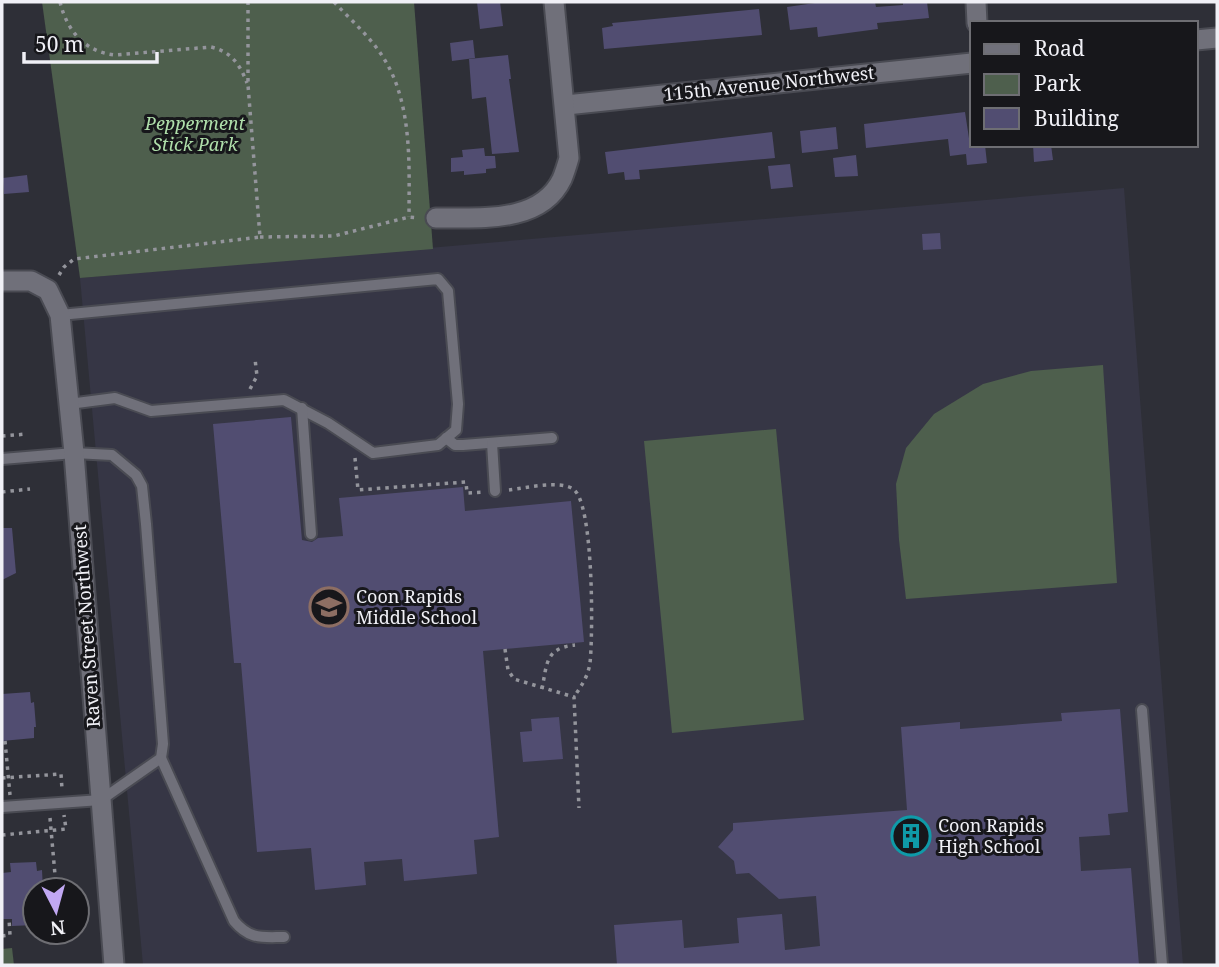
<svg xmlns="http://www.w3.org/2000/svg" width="1219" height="967" font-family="'Noto Serif',serif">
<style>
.built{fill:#363645}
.green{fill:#4e5f4d}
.building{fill:#514d71}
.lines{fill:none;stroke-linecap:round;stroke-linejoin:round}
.service-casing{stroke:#4a4b53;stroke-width:14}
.minor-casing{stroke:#4a4b53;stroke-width:23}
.path{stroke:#94959c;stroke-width:3.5;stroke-dasharray:3.5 5;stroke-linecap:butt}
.service{stroke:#70707a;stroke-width:10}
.minor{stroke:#70707a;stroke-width:19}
.labels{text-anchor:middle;stroke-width:6;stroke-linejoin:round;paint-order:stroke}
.street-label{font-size:18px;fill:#f0f0f6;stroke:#17171b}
.park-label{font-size:18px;font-style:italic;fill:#afdfaa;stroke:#17171b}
.poi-label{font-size:18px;fill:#f0f0f6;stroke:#17171b;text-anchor:start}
</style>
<rect width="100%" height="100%" fill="#2e2f37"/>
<path class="built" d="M1124,188l59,777h-1040l-63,-687z"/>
<g class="green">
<path d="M42,2h372l19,247 -353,29z"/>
<path d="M1103,365l14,218 -211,16 -7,-59 -3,-56 10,-36 28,-34 49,-30 48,-13z"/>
<path d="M776,429l28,291 -132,13 -28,-292z"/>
<path d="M12,948l2,17h-12v-16z"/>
</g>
<g class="building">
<path d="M477,2h23l3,24 -23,3z"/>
<path d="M822,2h53l1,5 27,-2v-3h24l2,16 -52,5 1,6 -60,8 -1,-10 -27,3 -3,-23z"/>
<path d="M759,9l3,26 -158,14 -2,-21 11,-2 -1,-3z"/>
<path d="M473,40l2,18 -23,3 -2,-18z"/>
<path d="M508,55l3,24h-2l10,73 -27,2 -6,-57 -14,2 -3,-40z"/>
<path d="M965,112l5,33h15l2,18 -20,2 -1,-11 -16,2 -2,-17 -82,9 -2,-24z"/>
<path d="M836,127l2,22 -36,4 -2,-22z"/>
<path d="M772,132l3,26 -136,12 1,9 -15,1 -1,-8 -16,2 -3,-22z"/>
<path d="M1033,145h18l2,15 -19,2z"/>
<path d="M484,148l1,8h10l1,12 -10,1v4l-22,2v-4l-13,1v-14l12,-1 -1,-7z"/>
<path d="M856,155l2,21 -23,1 -2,-19z"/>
<path d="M790,164l3,23 -22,2 -3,-23z"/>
<path d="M27,175l2,17 -25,2 -1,-16z"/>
<path d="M940,233l1,16 -18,1 -1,-16z"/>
<path d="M291,417l11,123 10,2 6,-4 25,-2 -4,-38 124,-11 2,24 106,-10 13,141 -101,9 16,186 -25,3 3,34 -73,7 -2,-22 -38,3 2,23 -51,5 -4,-42 -54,4 -16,-189h-7l-21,-239z"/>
<path d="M2,528h10l4,45 -14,7z"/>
<path d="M30,692l1,11 3,-1 2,25h-2v11l-32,3v-47z"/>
<path d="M1120,709l8,103 -20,2 2,21 -31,2 2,34 50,-3 8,97h-522l-3,-40 68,-5 2,28 55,-5 -2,-25 45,-4 3,36 35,-4 -4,-50 -37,3 -30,-26 -13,1 -2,-13 -16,-14 15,-17v-7l174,-13 -6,-83 59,-5v7l102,-8 -1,-8z"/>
<path d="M559,717l4,42 -40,3 -3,-30 12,-1 -1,-12z"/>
<path d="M36,862l1,9 5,-1 1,20h-8v35l-23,1v-7h-10v-46l9,-1 -1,-9z"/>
</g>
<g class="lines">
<g class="service-casing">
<g id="service">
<path d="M60,315l378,-36 10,12 10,113 -2,26 -18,15 -65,8 -45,-30 -44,-23 -133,11 -36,-13 -46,6"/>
<path d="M302,408l9,126"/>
<path d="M446,438l9,7h8l89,-7"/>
<path d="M492,443l3,48"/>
<path d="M2,459l72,-6 38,2 24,20 6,11 4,38 17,220 -2,14 -60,42 -99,7"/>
<path d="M1142,710l20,255"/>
<path d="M161,758l73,163c16,19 28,16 50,16"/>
</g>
</g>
<g class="minor-casing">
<g id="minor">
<path d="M976,2l1,21"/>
<path d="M1196,40l21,-2"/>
<path d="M566,105l406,-42"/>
<path d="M436,218c41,-1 104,7 126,-39 3,-7 5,-14 7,-21l-15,-156"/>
<path d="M2,281h29l17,9 12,25 14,138 40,512"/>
</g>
</g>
<g class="path">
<path d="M60,2c7,29 25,50 55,53l96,-8c21,5 29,18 36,36"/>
<path d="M334,2c16,17 34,33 47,52 32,47 28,109 28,163"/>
<path d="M260,237l74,-1 75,-19 10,1"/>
<path d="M59,275l5,-8 10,-8 186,-22 -12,-152v-83"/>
<path d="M250,389l7,-13 -2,-17"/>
<path d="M2,436l25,-2"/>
<path d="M355,458l3,32 108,-8 1,11 17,-1"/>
<path d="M509,490c15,-2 51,-10 64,-1 21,13 20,147 17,174 -2,14 -9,23 -16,34"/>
<path d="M2,492l28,-3"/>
<path d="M505,649l3,21 6,9 60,18 5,111"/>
<path d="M542,689c5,-25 3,-41 33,-44"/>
<path d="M5,741l5,54"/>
<path d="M2,778l59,-4 1,15"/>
<path d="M50,818l6,68 -5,4"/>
<path d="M2,835l64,-6 -2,-14"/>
<path d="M2,936l8,-1 -1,-16"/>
</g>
<use href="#service" class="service"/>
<use href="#minor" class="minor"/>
</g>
<defs>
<g id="school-ring" transform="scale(2.0125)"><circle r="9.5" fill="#17171b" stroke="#8d6e63" stroke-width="1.5"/><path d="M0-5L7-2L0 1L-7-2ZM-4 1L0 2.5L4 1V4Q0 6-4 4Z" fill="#8d6e63"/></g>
<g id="building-ring" transform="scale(2.0125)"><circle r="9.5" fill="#17171b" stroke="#0f9aa8" stroke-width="1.5"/><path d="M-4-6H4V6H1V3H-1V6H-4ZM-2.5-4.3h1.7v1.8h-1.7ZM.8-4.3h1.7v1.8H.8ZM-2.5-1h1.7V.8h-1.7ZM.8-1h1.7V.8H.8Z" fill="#0f9aa8"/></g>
</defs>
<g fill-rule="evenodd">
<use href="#school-ring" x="329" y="607"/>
<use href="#building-ring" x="911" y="836"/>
</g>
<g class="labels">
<g class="street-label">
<text transform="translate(769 84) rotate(-6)" y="6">115th Avenue Northwest</text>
<text transform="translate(87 626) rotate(-94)" y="6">Raven Street Northwest</text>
</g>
<g class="park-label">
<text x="195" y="130">Pepperment<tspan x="195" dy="21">Stick Park</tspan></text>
</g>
<g class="poi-label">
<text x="356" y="603">Coon Rapids<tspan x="356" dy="21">Middle School</tspan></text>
<text x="938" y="832">Coon Rapids<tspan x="938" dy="21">High School</tspan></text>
</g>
</g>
<rect width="1219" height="967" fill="none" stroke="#f0f0f6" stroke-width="7"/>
<rect x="970" y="21" width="228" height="126" fill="#17171b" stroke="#6e6e73" stroke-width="2"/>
<rect x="984" y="44" width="35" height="10" fill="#70707a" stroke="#6e6e73" stroke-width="2"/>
<text x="1034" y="56" font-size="21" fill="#f0f0f6">Road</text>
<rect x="984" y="74" width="35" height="21" fill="#4e5f4d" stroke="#6e6e73" stroke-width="2"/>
<text x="1034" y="91" font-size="21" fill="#f0f0f6">Park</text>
<rect x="984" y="108" width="35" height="21" fill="#514d71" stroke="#6e6e73" stroke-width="2"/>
<text x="1034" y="126" font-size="21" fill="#f0f0f6">Building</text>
<g transform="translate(56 911) rotate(174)"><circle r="33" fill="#17171b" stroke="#6e6e73" stroke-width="2"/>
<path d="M0-5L12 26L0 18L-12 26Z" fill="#c1a8f3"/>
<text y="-10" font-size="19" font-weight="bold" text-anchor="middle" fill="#f0f0f6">N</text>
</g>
<path d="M24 52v10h133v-10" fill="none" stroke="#f0f0f6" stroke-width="3.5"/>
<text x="35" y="52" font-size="21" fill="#f0f0f6" stroke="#17171b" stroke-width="5" paint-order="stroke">50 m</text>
</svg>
